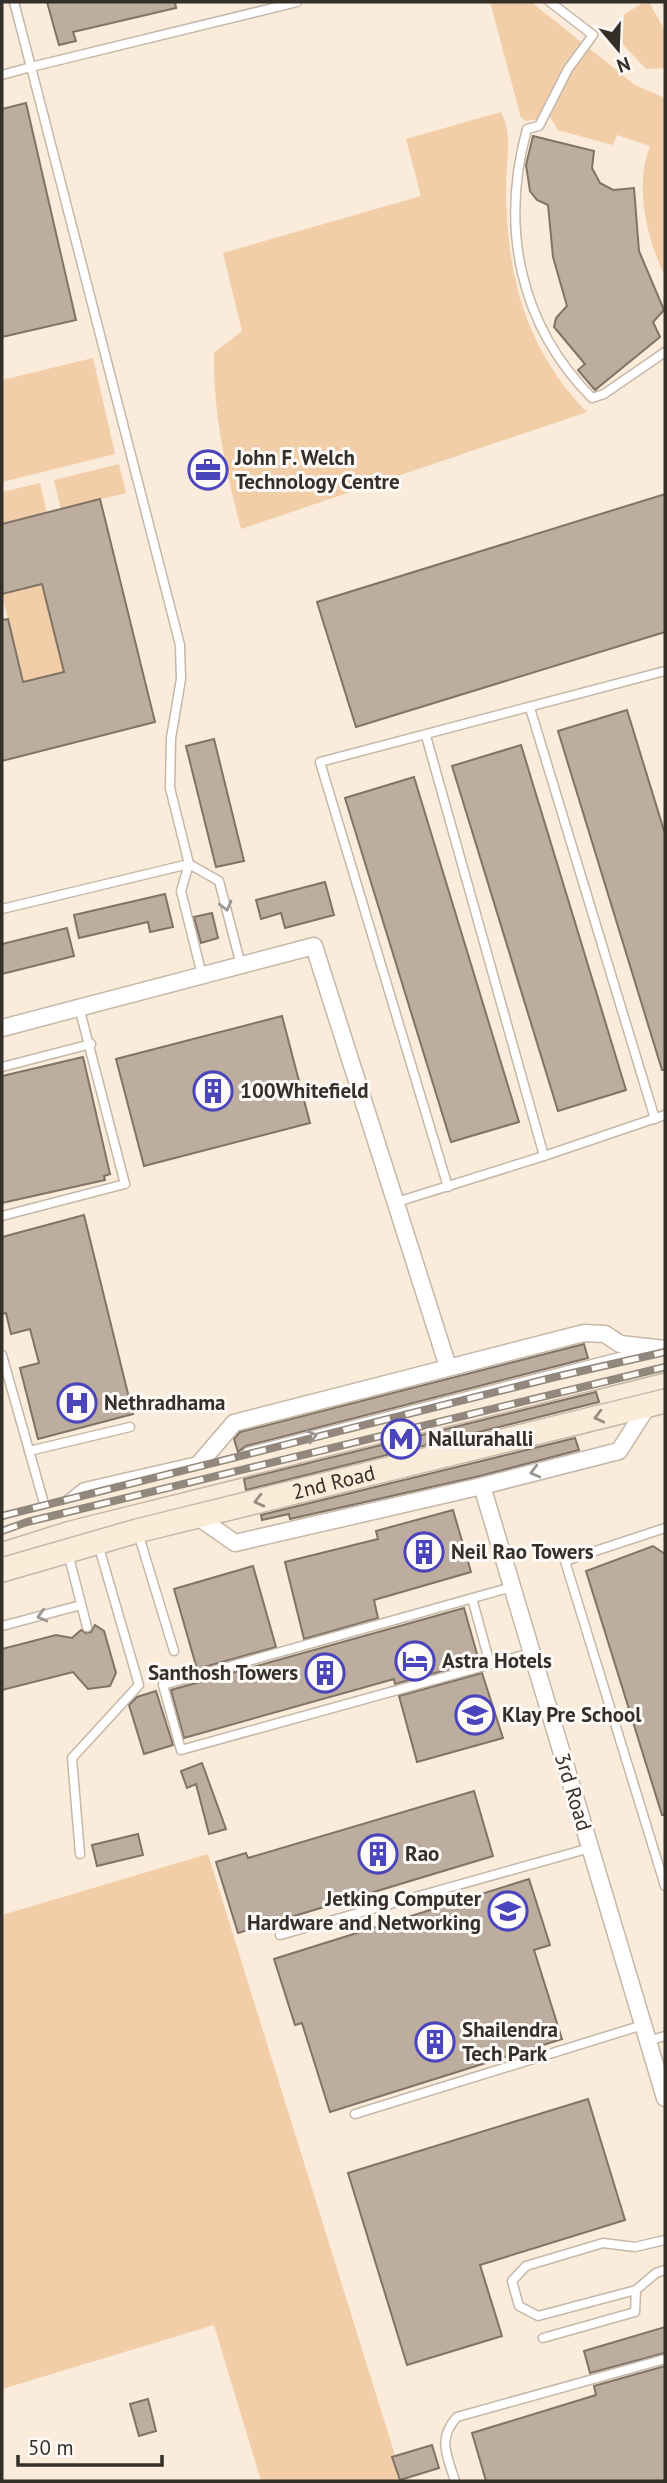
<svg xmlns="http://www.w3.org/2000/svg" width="667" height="2483" font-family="'PT Sans',sans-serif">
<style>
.green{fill:#f2cea8}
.building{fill:#bcad9e;stroke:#817365;stroke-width:2}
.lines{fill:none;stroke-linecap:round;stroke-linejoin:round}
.lane-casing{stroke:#c6b7a8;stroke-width:11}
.street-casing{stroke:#c6b7a8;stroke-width:19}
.secondary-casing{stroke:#c6b7a8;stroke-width:26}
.lane{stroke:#fff;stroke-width:8}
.street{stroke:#fff;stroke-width:16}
.secondary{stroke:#fbecda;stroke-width:23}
.rail-casing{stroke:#91877c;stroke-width:8}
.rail{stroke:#fdfaf7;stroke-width:5;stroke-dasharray:16;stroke-linecap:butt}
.oneway{stroke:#9a9794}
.oneway2{stroke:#988e82}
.labels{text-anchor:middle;stroke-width:6;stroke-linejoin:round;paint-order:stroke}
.poi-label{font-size:21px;font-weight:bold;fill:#352f29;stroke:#fdfaf7;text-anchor:start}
.street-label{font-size:21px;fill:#352f29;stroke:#fdfaf7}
</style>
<rect width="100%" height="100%" fill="#faebda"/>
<g class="green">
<path d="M490,2h41l104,83 30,13v179c-18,-39 -31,-89 -15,-131l-33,-11 -4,10 -55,-15 -8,-13 -24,4 -5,-3z"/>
<path d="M644,2h5l16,29v37l-19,1 -29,-31 3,-21z"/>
<path d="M501,112c12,23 5,49 5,74 0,87 19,163 81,226l-346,117c-15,-59 -28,-114 -27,-176l28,-22 -19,-78 198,-57 -15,-57z"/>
<path d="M93,358l22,96 -113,28v-102z"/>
<path d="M119,464l7,29 -65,16 -7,-29z"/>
<path d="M40,483l7,30 -45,11v-32z"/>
<path d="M42,584l22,88 -41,10 -21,-88z"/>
<path d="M208,1854l195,627h-142l-47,-156 -212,64v-474z"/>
</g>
<g class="building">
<path d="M47,2h128l1,6 -103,24 3,9 -17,4z"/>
<path d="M26,103l50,217 -74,17v-228z"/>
<path d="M533,136l61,15 -2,17 8,15 13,7 21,-2 5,63 25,59 -11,12 7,15 -65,53 -17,-20 7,-6 -31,-37 2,-9 11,-12 -14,-49 -5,-52 -11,-5 -7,-9 -4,-26z"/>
<path d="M665,494v138l-309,95 -39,-125z"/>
<path d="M100,499l55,223 -153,39v-141l6,-1 15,63 41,-10 -22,-88 -40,10v-70z"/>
<path d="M627,710l38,124v236h-3l-104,-339z"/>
<path d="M214,739l30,122 -28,6 -30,-121z"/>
<path d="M521,745l105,345 -68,21 -106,-345z"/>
<path d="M414,777l105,345 -68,20 -106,-344z"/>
<path d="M325,882l9,33 -49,13 -4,-15 -20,6 -5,-19z"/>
<path d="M165,894l8,33 -23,5 -2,-10 -69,16 -5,-23z"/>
<path d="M212,913l6,25 -17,5 -7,-26z"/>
<path d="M67,928l7,28 -72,18v-30z"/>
<path d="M282,1016l28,107 -166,43 -28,-107z"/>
<path d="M83,1057l27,117 -6,2 1,4 -103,23v-127z"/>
<path d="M84,1215l49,199 -95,25 -18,-71 19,-5 -9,-34 -19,5 -5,-21 -4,1v-77z"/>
<path d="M584,1344l4,14 -342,88 -8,6 -4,-13 6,-7z"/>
<path d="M596,1392l3,10 -353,88 -2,-11z"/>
<path d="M575,1438l4,12 -99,26 -190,43 -1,-5 -27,6 -1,-5z"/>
<path d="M453,1510l18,62 -97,28 4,18 -74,21 -19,-77 93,-23 -2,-8z"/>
<path d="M653,1546l12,8v261h-3l-76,-244z"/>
<path d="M253,1566l23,81 -79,22 -23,-80z"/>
<path d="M464,1608l15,53 -84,23 -1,-5 -210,59 -13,-48z"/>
<path d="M95,1625l9,6 12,42 -6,13 -22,3 -15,-17 -71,18v-41l54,-14 16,3 9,-8 5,3 5,-1z"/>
<path d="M482,1673l21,65 -86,24 -18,-66z"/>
<path d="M156,1691l17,54 -29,9 -15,-49 8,-8z"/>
<path d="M202,1763l24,66 -17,5 -13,-50 -9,4 -6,-17z"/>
<path d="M474,1791l19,65 -255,77 -22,-71 30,-9 2,5z"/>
<path d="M138,1834l5,21 -46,11 -5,-21z"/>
<path d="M529,1879l21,66 -16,5 28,89 -232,73 -28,-89 -7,2 -21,-66z"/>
<path d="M588,2099l37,121 -145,45 22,71 -95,29 -59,-192z"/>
<path d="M665,2327v26l-75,20 -6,-22z"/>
<path d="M665,2366v115h-179l-14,-48 124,-38 -2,-9z"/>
<path d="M148,2399l8,32 -17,5 -9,-32z"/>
<path d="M432,2445l7,23 -39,12 -8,-23z"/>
</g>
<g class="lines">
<g class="lane-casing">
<g id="lane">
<path d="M550,2l43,33 -25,34 -29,57 -12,3c-27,98 -8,195 65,269l12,-4 61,-42"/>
<path d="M2,75l29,-8 -17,-65"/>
<path d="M530,708l125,411"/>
<path d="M2,909l187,-45 30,17 22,84"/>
<path d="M202,975l-21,-84 8,-27 -19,-76 1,-50 10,-59 -1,-34 -149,-578 266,-65"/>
<path d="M2,1067l89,-23"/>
<path d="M544,1156l121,-41"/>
<path d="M448,1187l-128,-425 345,-91"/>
<path d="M397,1202l147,-46 -118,-420"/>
<path d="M2,1216l123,-32 -46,-177"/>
<path d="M2,1355l45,159"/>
<path d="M29,1451l101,-24"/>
<path d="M248,1452l395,-101"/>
<path d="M665,1528l-100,33 100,325"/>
<path d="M138,1533l36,118"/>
<path d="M68,1553l19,74"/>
<path d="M512,1587l-349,98 18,65 350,-97"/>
<path d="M472,1598l18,66"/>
<path d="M2,1626l79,-21"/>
<path d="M80,1854l-8,-96 67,-73 -41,-141"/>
<path d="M280,1935l310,-87"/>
<path d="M648,2041l17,-5"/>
<path d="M355,2114l288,-89"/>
<path d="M665,2240l-30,7 -32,-4 -77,23 -14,15 7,25 19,10 98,-26 20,-17 9,-3"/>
<path d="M543,2338l92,-26 1,-22"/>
<path d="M455,2481c-8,-26 -18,-42 2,-64l208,-58"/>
</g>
</g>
<g class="street-casing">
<g id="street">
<path d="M2,1028l312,-82 134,421"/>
<path d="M482,1486l183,612"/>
<path d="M66,1506l19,-15 113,-26 36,-42 350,-90 21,1 15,10 45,5"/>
<path d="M198,1517l37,26 247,-57 137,-35 30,-47"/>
</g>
</g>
<g class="secondary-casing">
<g id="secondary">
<path d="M2,1529l60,-19 603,-150"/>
<path id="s1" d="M2,1570l135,-39 528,-130"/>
</g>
</g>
<use href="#lane" class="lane"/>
<use href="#street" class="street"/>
<use href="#secondary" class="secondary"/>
<g class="rail-casing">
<g id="rail">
<path d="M2,1516l553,-139 110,-25"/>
<path d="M2,1531l25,-9 638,-155"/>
</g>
</g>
<use href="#rail" class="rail"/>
</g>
<defs><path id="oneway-chevron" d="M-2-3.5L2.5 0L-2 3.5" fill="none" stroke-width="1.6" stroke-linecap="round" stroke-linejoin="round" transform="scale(1.75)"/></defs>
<g class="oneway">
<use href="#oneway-chevron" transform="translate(226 906) rotate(75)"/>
<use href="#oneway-chevron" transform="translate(312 1436) rotate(-14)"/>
<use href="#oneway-chevron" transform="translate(535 1472) rotate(165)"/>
<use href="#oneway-chevron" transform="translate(42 1616) rotate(165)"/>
</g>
<g class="oneway2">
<use href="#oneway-chevron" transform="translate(599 1417) rotate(166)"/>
<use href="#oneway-chevron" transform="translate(259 1501) rotate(166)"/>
</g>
<defs>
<g id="office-ring" transform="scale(2.0125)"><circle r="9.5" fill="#fdfaf7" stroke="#4a45bc" stroke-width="1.5"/><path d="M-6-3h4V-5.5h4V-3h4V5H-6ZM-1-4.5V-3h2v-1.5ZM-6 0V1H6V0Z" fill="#4a45bc"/></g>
<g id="building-ring" transform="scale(2.0125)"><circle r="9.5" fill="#fdfaf7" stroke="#4a45bc" stroke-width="1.5"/><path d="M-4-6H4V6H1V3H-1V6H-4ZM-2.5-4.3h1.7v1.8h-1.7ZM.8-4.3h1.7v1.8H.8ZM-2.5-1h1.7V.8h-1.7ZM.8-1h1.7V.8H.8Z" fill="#4a45bc"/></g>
<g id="hospital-ring" transform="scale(2.0125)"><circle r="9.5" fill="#fdfaf7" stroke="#4a45bc" stroke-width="1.5"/><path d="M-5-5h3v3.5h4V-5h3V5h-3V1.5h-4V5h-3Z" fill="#4a45bc"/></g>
<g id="metro-ring" transform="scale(2.0125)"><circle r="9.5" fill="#fdfaf7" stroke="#4a45bc" stroke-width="1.5"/><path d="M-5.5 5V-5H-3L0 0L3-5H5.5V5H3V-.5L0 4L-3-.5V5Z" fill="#4a45bc"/></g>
<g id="hotel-ring" transform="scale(2.0125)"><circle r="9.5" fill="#fdfaf7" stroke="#4a45bc" stroke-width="1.5"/><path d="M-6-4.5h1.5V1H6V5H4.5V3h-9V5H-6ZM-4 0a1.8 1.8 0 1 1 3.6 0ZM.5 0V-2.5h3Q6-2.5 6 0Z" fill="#4a45bc"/></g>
<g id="school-ring" transform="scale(2.0125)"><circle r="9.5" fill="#fdfaf7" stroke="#4a45bc" stroke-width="1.5"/><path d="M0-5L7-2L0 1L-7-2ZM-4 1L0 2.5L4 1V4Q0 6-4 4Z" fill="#4a45bc"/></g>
</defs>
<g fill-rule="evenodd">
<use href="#office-ring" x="208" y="470"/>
<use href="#building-ring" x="213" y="1091"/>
<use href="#hospital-ring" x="77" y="1403"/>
<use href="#metro-ring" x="401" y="1439"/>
<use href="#building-ring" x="424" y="1552"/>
<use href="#hotel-ring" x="415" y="1661"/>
<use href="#building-ring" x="325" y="1673"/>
<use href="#school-ring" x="475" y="1715"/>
<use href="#building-ring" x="378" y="1854"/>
<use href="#school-ring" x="508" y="1911"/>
<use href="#building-ring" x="435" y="2042"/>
</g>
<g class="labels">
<g class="poi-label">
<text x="235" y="465">John F. Welch<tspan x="235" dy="24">Technology Centre</tspan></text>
<text x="240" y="1098">100Whitefield</text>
<text x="104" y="1410">Nethradhama</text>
<text x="428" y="1446">Nallurahalli</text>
<text x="451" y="1559">Neil Rao Towers</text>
<text x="442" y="1668">Astra Hotels</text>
<text x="298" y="1680" text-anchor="end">Santhosh Towers</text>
<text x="502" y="1722">Klay Pre School</text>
<text x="405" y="1861">Rao</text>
<text x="481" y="1906" text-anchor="end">Jetking Computer<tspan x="481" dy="24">Hardware and Networking</tspan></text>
<text x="462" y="2037">Shailendra<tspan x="462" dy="24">Tech Park</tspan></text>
</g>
<g class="street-label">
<text dy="7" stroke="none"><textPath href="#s1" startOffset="343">2nd Road</textPath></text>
<text transform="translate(573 1792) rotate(73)" y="7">3rd Road</text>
</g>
</g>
<rect width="667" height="2483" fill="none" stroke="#352f29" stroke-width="7"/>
<g transform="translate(618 49) rotate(161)" stroke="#fdfaf7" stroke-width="5" paint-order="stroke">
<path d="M0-5L12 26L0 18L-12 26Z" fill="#352f29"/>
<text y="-10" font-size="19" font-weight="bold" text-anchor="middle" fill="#352f29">N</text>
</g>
<path d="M18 2455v10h144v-10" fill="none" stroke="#352f29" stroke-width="3.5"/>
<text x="28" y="2455" font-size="21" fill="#352f29" stroke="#fdfaf7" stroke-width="5" paint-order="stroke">50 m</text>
</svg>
